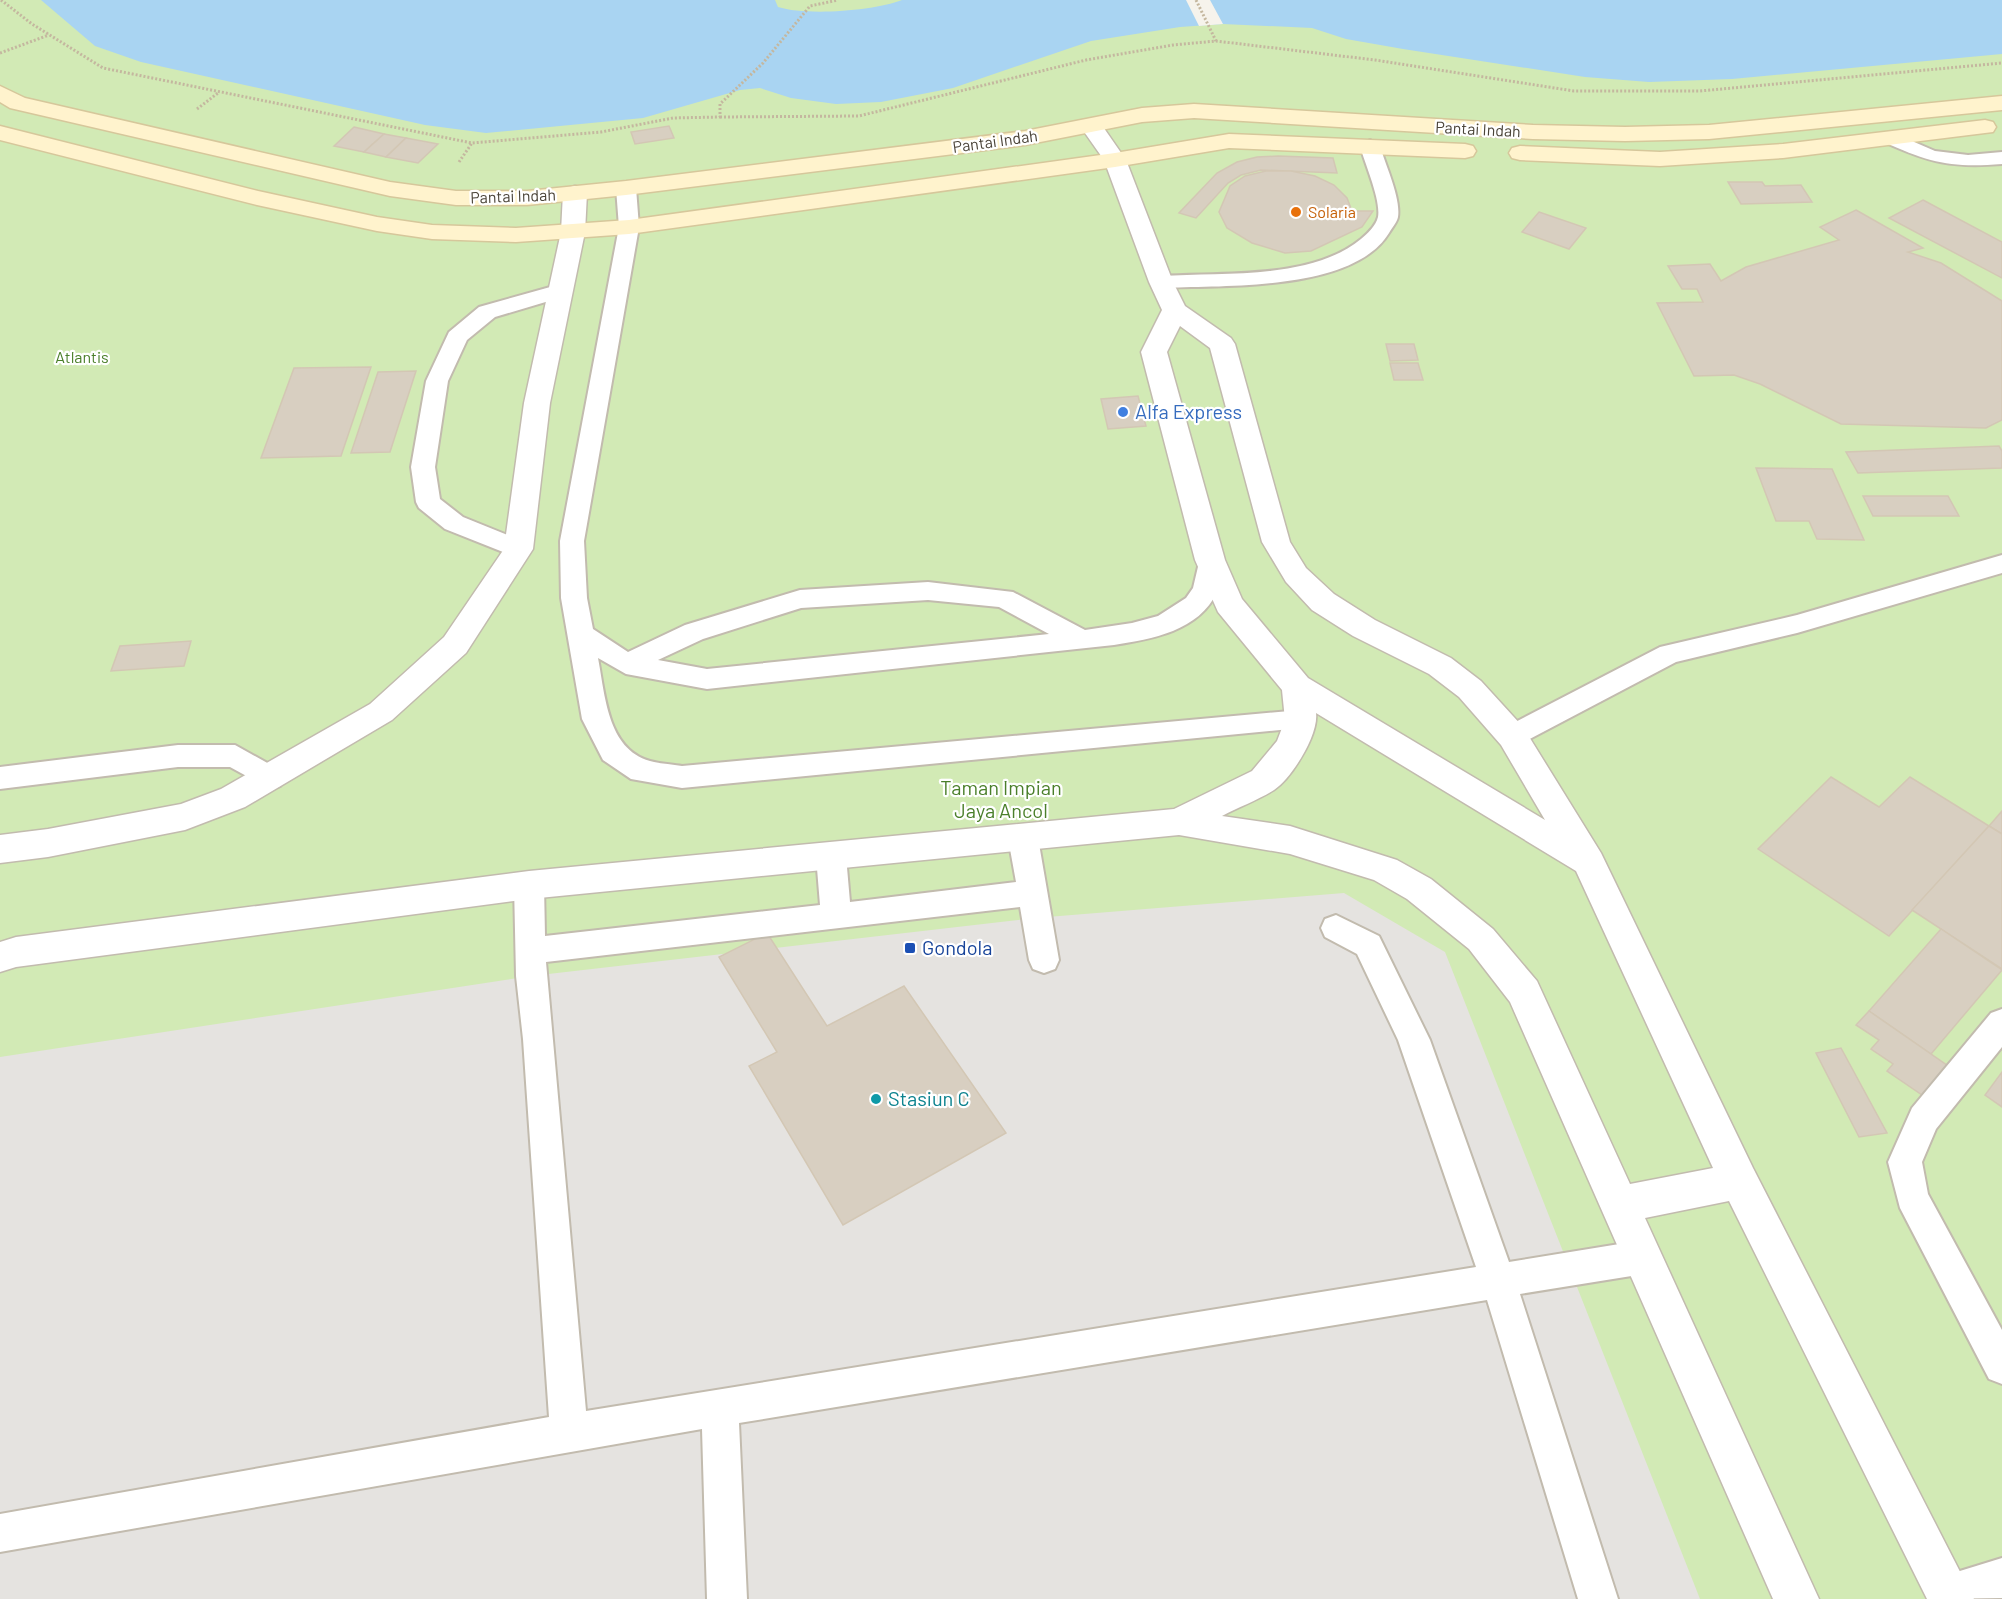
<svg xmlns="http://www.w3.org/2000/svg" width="2002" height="1599" font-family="Barlow,sans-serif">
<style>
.green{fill:#d2eab5}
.parking{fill:#e5e3e0}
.water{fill:#a9d4f2}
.pier{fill:#f6f3ec}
.building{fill:#d8cfc1;stroke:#d3c7b4;stroke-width:1.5}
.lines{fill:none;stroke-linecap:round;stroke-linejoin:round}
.lane-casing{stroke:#c2bbae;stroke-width:4}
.street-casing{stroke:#c2bbae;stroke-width:3}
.secondary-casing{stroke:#d6c79b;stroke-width:3}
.path{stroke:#c4b79f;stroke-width:3;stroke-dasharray:2 2;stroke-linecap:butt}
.lane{fill:#fff;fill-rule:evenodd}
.street{fill:#fff;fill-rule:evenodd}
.secondary{fill:#fff3cd;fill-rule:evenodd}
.food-dot{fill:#e8710a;stroke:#fff;stroke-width:2}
.shop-dot{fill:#3f7fe0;stroke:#fff;stroke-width:2}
.transit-dot{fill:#1a4fb4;stroke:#fff;stroke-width:2}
.culture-dot{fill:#0f9aa8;stroke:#fff;stroke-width:2}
.labels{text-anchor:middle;stroke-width:4.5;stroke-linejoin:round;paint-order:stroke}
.far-street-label{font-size:16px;fill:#4b4439;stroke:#fff}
.far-food-label{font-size:16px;fill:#c56008;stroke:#fff;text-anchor:start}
.far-park-label{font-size:16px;fill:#4a7f2a;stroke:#fff}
.shop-label{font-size:20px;fill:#366cbe;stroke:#fff;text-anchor:start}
.park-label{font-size:20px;fill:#4a7f2a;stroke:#fff}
.transit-label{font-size:20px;fill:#164399;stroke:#fff;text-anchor:start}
.culture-label{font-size:20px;fill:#0d838f;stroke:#fff;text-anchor:start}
</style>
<rect width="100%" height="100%" fill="#f6f3ec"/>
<rect class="green" x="0" y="0" width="2002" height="1599"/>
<path class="parking" d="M1344,893l101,59 255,647h-1700v-542l531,-81 504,-58z"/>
<path class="water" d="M41,0h734l3,7c28,9 96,4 124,-7h1100v54l-270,25 -83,3 -64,-5 -182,-28 -57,-10 -34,-11 -89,-4 -43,3 -89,14 -138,47 -72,14 -45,2 -45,-6 -31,-10 -20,2 -97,28 -157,15 -61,-8 -284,-63 -46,-16z"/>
<path class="pier" d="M1186,0h24l13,24 -24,2z"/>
<g class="building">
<path d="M669,126l5,12 -39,6 -4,-12z"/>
<path d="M354,127l30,7 -20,18 -30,-6z"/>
<path d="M384,134l22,4 -20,19 -22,-5z"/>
<path d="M406,138l32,6 -20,19 -32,-6z"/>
<path d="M1278,156l55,2 4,15 -76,-3 -20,5 -13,8 -32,35 -17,-5 38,-40 20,-11 20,-5z"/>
<path d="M1266,171h25l24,5 19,9 13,13 5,13h21l-11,16 -51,24 -26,2 -33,-10 -25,-15 -8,-16 11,-26 15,-10z"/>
<path d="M1728,182h34l3,4 36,-1 11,17 -71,2z"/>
<path d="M1923,200l79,42v36l-113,-60z"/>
<path d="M1856,210l67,38 -15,4 33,11 61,38v119l-16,8 -145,-4 -81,-40 -26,-9 -40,1 -37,-73 46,-1 -6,-13h-15l-14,-23 42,-2 11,17 25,-14 93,-27 -19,-13z"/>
<path d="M1539,212l47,16 -17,21 -47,-17z"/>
<path d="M1386,344h28l4,16 -28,1z"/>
<path d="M1390,363h28l5,17h-29z"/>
<path d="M371,367l-30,89 -80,2 33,-90z"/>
<path d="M416,371l-26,81 -39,1 27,-81z"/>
<path d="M1138,396l8,30 -38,3 -7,-30z"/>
<path d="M1999,446l3,5v17l-144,5 -12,-21z"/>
<path d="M1756,468l76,1 32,71 -47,-1 -8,-18h-33z"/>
<path d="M1863,496h85l11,20h-86z"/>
<path d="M191,641l-7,25 -73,5 9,-25z"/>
<path d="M1831,777l48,30 31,-30 79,49 -100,110 -131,-87z"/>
<path d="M2002,811v23l-13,-8z"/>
<path d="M1989,826l13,8v135l-90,-59z"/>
<path d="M1941,929l61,41 -71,84 -62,-43z"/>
<path d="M767,933l60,93 77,-40 102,147 -163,92 -94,-159 28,-14 -58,-95z"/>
<path d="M1869,1011l82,57 -26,29 -38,-26 6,-7 -22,-15 8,-9 -23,-15z"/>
<path d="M1841,1048l46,85 -28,4 -43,-84z"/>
<path d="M2002,1072v35l-17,-12z"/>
</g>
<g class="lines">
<g class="lane-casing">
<g id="lane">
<path d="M1891,132l44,19 33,4 34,-3v12c-50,4 -72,-1 -118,-22l-3,-4 3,-4z"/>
<path d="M1370,140l10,6c5,18 21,52 18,71 -1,5 -6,11 -9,16 -36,59 -166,52 -228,55l-8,-1 -3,-5 3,-5 8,-1c63,-4 150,4 200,-37 6,-5 15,-13 17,-22 3,-17 -13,-53 -18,-71z"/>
<path d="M626,182l7,2 3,4 3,39 -55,314 3,57 6,31 35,23 57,-27 115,-35 128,-8 85,10 72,38 47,-7 26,-7 28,-18 7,-10 8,-34 9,-3 9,3 4,6c-2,10 -2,22 -6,32 -18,39 -65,47 -103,53l-407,44 -81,-15 -28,-16c7,36 9,91 52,103 10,3 21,3 32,5l619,-56 10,3 4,7 -4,7 -629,61 -51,-9 -28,-19 -21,-41 -21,-121 -1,-57 59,-314 -3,-39 3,-4zM928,600l71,7 50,27 -342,35 -49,-9 45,-21 98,-31z"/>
<path d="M561,284l8,1 3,5 -3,5 -74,22 -28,23 -19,41 -13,86 5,32 23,18 64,26 4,6 -4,6 -9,3 -73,-29 -26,-21 -3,-6 -5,-35 15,-86 23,-49 30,-25z"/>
<path d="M2002,555v18l-205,60 -121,29 -154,81 -10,4 -10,-4 -4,-7 4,-7 158,-82 137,-32z"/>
<path d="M178,745h57l45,25 4,8 -4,8 -10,3 -40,-22h-52l-178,22v-22z"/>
<path d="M1023,826l10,4 5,8 21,122 -4,9 -11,4 -11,-4 -4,-9 -9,-53 -474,55 40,449 890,-144 -78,-227 -41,-86 -32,-17 -4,-9 4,-9 11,-4 43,21 51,104 79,222 135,-22 12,5 5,12 -5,12 -12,5 -124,20 98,305h-40l-91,-299 -748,123 8,176h-40l-5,-170 -702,123v-38l549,-97 -26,-378 -7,-63 -2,-91 5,-9 10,-3 10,3 5,9 1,51 275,-31 -4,-49 5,-8 10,-4 10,4 5,8 4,46 166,-20 -8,-44 5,-8z"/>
<path d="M2002,1009v38l-66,82 -14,33 6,32 74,136v54l-13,-5 -89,-171 -12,-46 24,-54 79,-95z"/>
<path d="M2002,1558v40l-71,1 -3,-6 6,-14z"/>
</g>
</g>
<g class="street-casing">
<g id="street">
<path d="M1091,119l8,2 27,39 47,122 12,24 46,32 4,6 55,198 16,26 28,26 41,26 76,38 30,23 42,46 78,126 152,315 221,431h-47l-198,-398 -84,17 174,381h-46l-263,-597 -41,-53 -62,-50 -33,-19 -84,-26 -111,-19 -650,64 -513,68 -16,5v-30l16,-5 513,-66 645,-62 78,-38 25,-30 8,-21 -3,-30 -64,-78 -23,-52 -54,-208 21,-42 -13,-28 -45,-122 -24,-34 3,-5zM1180,326l30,22 52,194 24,40 26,28 41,26 76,38 30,23 42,48 44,75 -237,-142 -66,-79 -17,-39 -58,-208zM1316,713l260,158 137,297 -83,16 -93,-203 -44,-52 -62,-50 -34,-19 -107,-34 -68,-10c17,-9 36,-16 52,-26 18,-12 45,-56 42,-77z"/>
<path d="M575,186l8,2 4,5 -2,39 -35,171 -17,146 -67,104 -74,67 -147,87 -60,23 -137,27 -48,6v-28l48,-6 133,-25 40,-15 149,-85 74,-67 60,-88 20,-146 37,-171 2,-39 4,-5z"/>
</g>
</g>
<g class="secondary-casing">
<g id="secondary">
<path d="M0,86l25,12 365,84 66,9h71l99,-10 399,-50 117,-23 52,-4 339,21 92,2 84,-2 293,-29v14l-293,29 -84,2 -92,-2 -339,-21 -52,4 -117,23 -399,50 -99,10h-71l-66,-9 -380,-88 -10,-6z"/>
<path d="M1985,120l8,2 3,5 -3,5 -210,26 -123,8 -140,-6 -8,-2 -3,-5 3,-5 8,-2 140,6 123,-8z"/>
<path d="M0,126l258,65 119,26 55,8 84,3 113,-8 486,-67 114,-19 236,10 8,2 3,5 -3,5 -8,2 -236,-10 -114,19 -486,67 -113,8 -84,-3 -55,-8 -120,-26 -257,-65z"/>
</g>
</g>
<g class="path">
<path d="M1,0l31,24 71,44 369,75 129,-11 72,-14 47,-1v-13l43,-41 47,-57 28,-6"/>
<path d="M1196,0l20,41"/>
<path d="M0,53l49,-18"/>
<path d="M197,109l21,-16"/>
<path d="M720,117l139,-1 227,-56 87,-15 43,-4 159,19 199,31h126l302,-28"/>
<path d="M459,162l13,-19"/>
</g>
<use href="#lane" class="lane"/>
<use href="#street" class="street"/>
<use href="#secondary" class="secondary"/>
</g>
<circle class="food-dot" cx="1296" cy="212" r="6"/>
<circle class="shop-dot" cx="1123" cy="412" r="6"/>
<rect class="transit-dot" x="904" y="942" width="12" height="12" rx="3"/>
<circle class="culture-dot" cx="876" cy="1099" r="6"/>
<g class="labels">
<g class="far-street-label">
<text transform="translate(1478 129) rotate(3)" y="6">Pantai Indah</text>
<text transform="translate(995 141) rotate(-8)" y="6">Pantai Indah</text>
<text transform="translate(513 196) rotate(-2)" y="6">Pantai Indah</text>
</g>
<g class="far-food-label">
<text x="1308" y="218">Solaria</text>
</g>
<g class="far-park-label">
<text x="82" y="363">Atlantis</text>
</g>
<g class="shop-label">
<text x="1135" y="419">Alfa Express</text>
</g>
<g class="park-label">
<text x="1001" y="795">Taman Impian<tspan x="1001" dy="23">Jaya Ancol</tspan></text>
</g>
<g class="transit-label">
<text x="922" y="955">Gondola</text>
</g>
<g class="culture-label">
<text x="888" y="1106">Stasiun C</text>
</g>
</g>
</svg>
